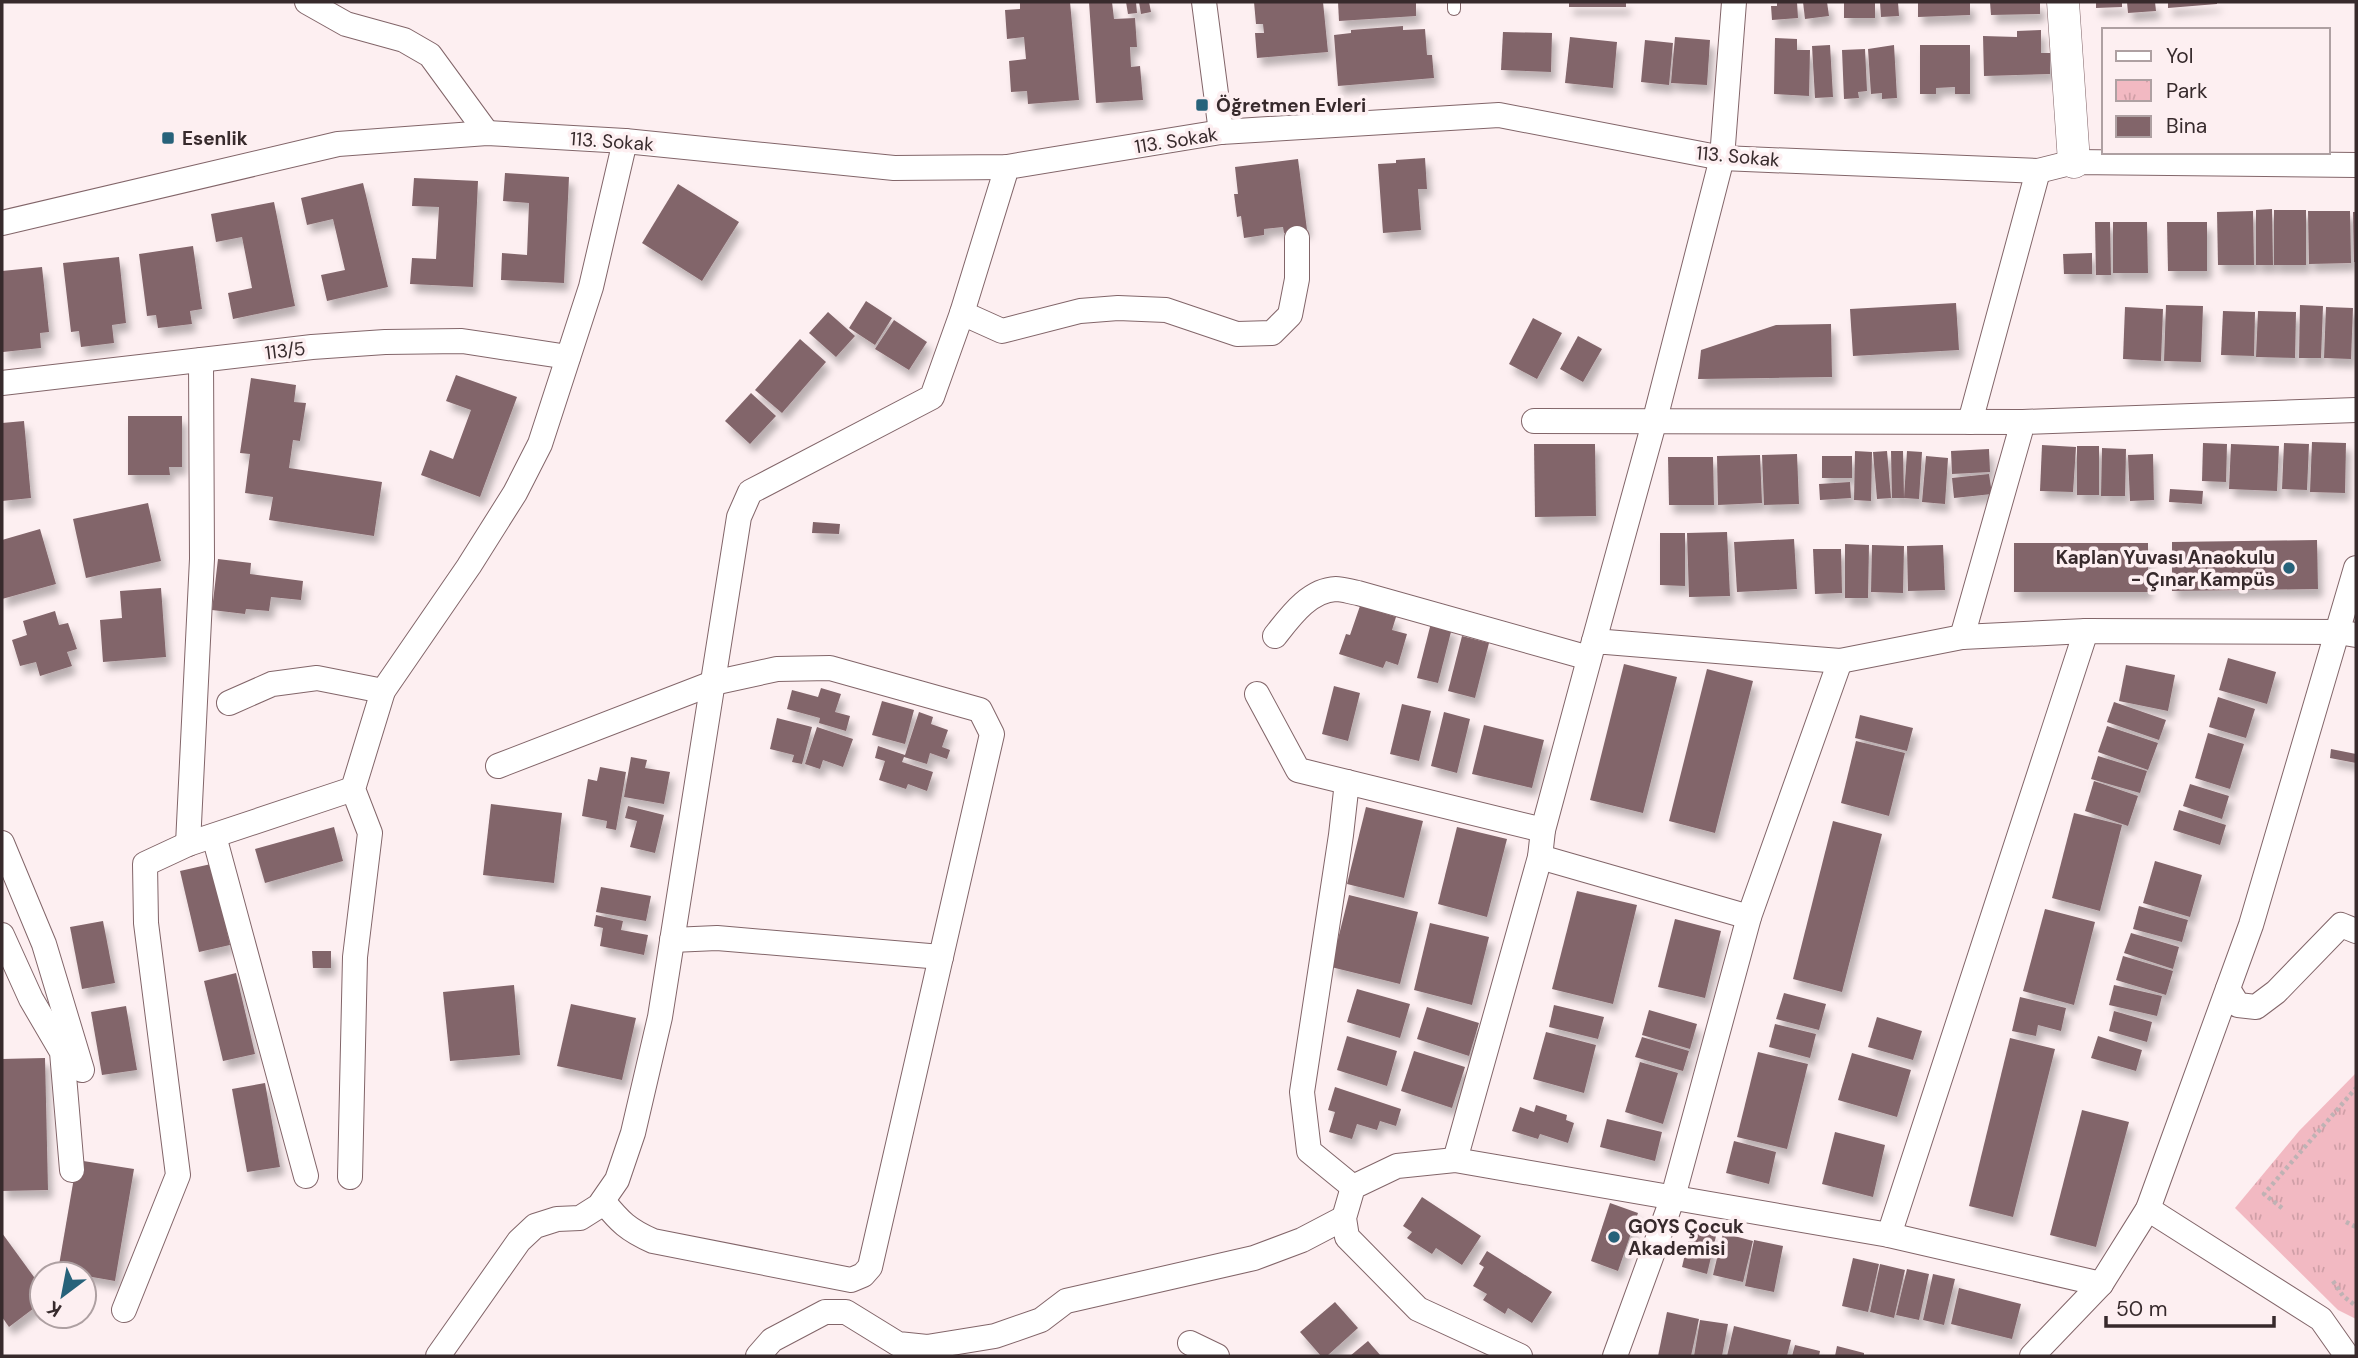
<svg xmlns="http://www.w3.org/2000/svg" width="2358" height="1358" font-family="'DM Sans',sans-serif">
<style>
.park{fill:url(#park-tufts)}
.building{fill:#82656a;filter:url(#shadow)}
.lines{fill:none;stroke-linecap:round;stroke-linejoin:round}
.service-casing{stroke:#826569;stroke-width:14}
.minor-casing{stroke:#826569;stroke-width:26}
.tertiary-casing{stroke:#826569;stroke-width:33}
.path{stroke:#bfb2b4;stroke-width:4.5;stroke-dasharray:3.5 3.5;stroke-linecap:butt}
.service{stroke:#fff;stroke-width:12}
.minor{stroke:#fff;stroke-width:24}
.tertiary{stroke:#fff;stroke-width:32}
.poi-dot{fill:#27627a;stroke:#fdeff1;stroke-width:2.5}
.labels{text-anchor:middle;stroke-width:7;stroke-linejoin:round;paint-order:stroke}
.poi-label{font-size:19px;font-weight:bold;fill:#372a2c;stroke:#fdeff1;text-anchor:start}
.street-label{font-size:19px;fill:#372a2c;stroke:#fdeff1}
</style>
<defs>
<pattern id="park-tufts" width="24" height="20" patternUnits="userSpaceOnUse" patternTransform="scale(1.75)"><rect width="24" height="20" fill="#f2b9c2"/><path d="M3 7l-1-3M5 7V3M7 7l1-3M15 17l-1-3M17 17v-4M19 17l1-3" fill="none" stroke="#d09fa7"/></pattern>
<filter id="shadow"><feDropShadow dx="4.5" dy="8" stdDeviation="3.5" flood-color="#0004"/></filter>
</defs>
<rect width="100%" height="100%" fill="#fdeff1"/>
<path class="park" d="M2356,1073v246l-18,-9 -103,-102 64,-77z"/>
<g class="building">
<path d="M1020,2h50l9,98 -51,4 -1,-13 -16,1 -2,-31 17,-2 -2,-22 -17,2 -2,-29 15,-1z"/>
<path d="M1089,2h23l2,17 21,-1 2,29h-7l1,20 9,-1 3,34 -47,3z"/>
<path d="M1126,2h10l1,11 -9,1z"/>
<path d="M1139,2h10l2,10 -10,2z"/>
<path d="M1254,2h69l5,50 -71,6 -2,-25h9l-1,-9h-7z"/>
<path d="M1338,2h78v14l-77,5z"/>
<rect x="1569" y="2" width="57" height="5"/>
<path d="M1777,2h20l1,16 -26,2 -1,-14h6z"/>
<path d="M1803,2h24l2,14 -24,3z"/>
<rect x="1844" y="2" width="31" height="16"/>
<path d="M1880,2h18l1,14 -18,1z"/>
<path d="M1918,2h52v13l-52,2z"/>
<path d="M1990,2h50v12l-49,1z"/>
<path d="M2096,2h26v5l-26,1z"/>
<path d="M2127,2h28l1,9 -28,2z"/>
<path d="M2168,2h49v2l-49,4z"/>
<path d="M1403,26v4l22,-1 2,26h5l2,23 -96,8 -4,-51 17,-2v-3z"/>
<path d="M2041,30v23h9v21l-66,2 -1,-40 34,1v-6z"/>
<path d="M1503,32l49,1 -1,39 -50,-2z"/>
<path d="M1570,37l47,5 -4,46 -48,-5z"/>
<path d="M1675,37l35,3 -3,45 -36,-2z"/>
<path d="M1775,38l22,1v11h13l-1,46 -35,-2z"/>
<path d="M1645,40l28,3 -4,42 -28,-3z"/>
<path d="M1830,45l3,52 -18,1 -3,-52z"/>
<path d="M1894,45l3,53 -15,1v-6l-11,1 -3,-45z"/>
<path d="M1920,45h50v49h-15v-7l-19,1v6h-16z"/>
<path d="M1865,49l2,42 -9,1 1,6 -15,1 -2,-49z"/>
<path d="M1425,158l2,31h-9l3,41 -38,3 -5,-69 18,-1v-3z"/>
<path d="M1298,159l9,71 -23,3 -1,-6 -19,2v6l-20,3 -3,-22 -4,1 -3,-23h4l-3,-27z"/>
<path d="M505,173l64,4 -5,106 -63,-3 1,-27 25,2 2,-52 -26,-2z"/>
<path d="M414,178l64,3 -5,106 -63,-3 2,-26 24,1 3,-52 -27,-1z"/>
<path d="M363,183l25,104 -61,14 -6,-26 24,-5 -12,-51 -26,6 -6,-27z"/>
<path d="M678,184l61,38 -37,59 -60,-38z"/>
<path d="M274,202l21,104 -62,13 -5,-26 24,-5 -10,-51 -26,5 -5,-28z"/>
<path d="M2272,209l1,56h-17v-55z"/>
<rect x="2274" y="210" width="32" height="55"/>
<path d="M2253,211l1,54h-36l-1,-53z"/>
<path d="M2308,211h42l1,52 -42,1z"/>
<path d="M2353,212h3v50h-2z"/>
<path d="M2095,222h15l1,53h-15z"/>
<path d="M2113,222h34l1,51h-35z"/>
<path d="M2167,222h40v49h-39z"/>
<path d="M193,246l9,63 -12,2 2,13 -34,4 -2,-13 -9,1 -8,-62z"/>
<path d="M2092,253v21h-28l-1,-20z"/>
<path d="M119,257l7,66 -14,2 2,18 -33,4 -2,-16 -8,1 -8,-69z"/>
<path d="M42,267l7,65 -9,1 1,15 -38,4 -1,-81z"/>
<path d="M866,301l26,17 -17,27 -26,-17z"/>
<path d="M1956,303l3,47 -106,6 -3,-47z"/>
<path d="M2166,305l37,1 -2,56 -37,-1z"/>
<path d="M2300,305l23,1 -2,52h-22z"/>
<path d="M2125,307l38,2 -2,52 -38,-2z"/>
<path d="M2326,307l27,1 -2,51 -27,-1z"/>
<path d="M2223,311l32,1 -1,44 -33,-1z"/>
<path d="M2258,311l38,1 -1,46 -39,-1z"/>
<path d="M828,312l27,24 -19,21 -27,-24z"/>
<path d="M1533,318l29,15 -25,46 -28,-15z"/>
<path d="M894,320l33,22 -18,28 -34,-21z"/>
<path d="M1831,324l1,53 -134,2 3,-29 75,-25z"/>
<path d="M1578,336l24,13 -19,33 -23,-13z"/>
<path d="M800,339l26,23 -44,51 -27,-23z"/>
<path d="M456,375l61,22 -37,100 -59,-22 9,-25 23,9 18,-49 -25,-9z"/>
<path d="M251,378l45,7 -2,17 12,1 -6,38 -7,-1 -4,28 93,14 -8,54 -105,-16 4,-23 -28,-4 5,-39 -10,-1z"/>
<path d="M751,393l25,23 -26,28 -25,-23z"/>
<path d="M128,416h54v51h-13l1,8h-42z"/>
<path d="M24,421l7,77 -29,3v-78z"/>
<path d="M2312,442l34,1 -1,50 -35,-1z"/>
<path d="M2203,443l24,1 -1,38 -24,-1z"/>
<path d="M2284,443l25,1 -2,46 -25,-1z"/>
<path d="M1534,444h61l1,72 -61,1z"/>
<path d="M2231,444l48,2 -2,45 -48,-2z"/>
<path d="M2042,445l34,2 -3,45 -33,-1z"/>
<rect x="2077" y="446" width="22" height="49"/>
<path d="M2102,448l24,1 -1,47h-24z"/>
<path d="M1989,449l1,23 -38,2 -1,-23z"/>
<path d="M1855,451l17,1 -1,49 -17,-1z"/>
<path d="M1887,451l4,47 -14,1 -4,-47z"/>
<path d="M1891,451h12l1,47h-12z"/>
<path d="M1907,451l15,1 -3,47 -15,-1z"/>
<path d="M1797,454l2,50 -35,1 -2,-50z"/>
<path d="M2153,454l1,46 -24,1 -2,-46z"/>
<path d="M1760,455l2,48 -44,2 -1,-49z"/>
<rect x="1822" y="456" width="30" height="22"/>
<path d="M1926,456l22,2 -3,46 -23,-2z"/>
<path d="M1668,457h45l1,48h-45z"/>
<path d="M1989,474l3,20 -38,4 -2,-20z"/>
<path d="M1850,482l1,16 -31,2 -1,-16z"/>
<path d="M2170,489l33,2 -1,13 -33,-2z"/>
<path d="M148,503l13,58 -75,17 -13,-59z"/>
<path d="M813,522l27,2 -1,10 -27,-1z"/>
<path d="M40,529l16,55 -54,15v-59z"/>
<path d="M1727,532l3,64 -41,1 -2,-64z"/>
<path d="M1660,533h25v53l-25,-1z"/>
<path d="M1794,539l3,50 -60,3 -3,-50z"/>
<path d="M2317,540l1,49 -146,2v-49z"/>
<rect x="2014" y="543" width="134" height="49"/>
<path d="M1845,544l24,1 -1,53h-23z"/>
<path d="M1872,545l32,1 -1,47 -32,-1z"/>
<path d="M1943,545l2,45 -37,1 -1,-45z"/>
<path d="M1813,549h28l1,44 -27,1z"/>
<path d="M218,559l33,4 -1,11 53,7 -2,19 -30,-3 -2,14 -23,-2 -1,5 -33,-4z"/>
<path d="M161,588l5,69 -63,5 -3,-42 22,-2 -2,-27z"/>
<path d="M1360,606l36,11 -4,13 15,4 -9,31 -12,-4 -3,7 -44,-14 7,-20 4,1z"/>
<path d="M55,611l4,14 9,-2 9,26 -10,3 5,14 -32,10 -4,-14 -16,4 -8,-26 15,-5 -4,-14z"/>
<path d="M1431,623l21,5 -14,55 -21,-5z"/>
<path d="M1462,636l27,7 -14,55 -27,-7z"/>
<path d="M2228,658l48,14 -9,32 -48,-14z"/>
<path d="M1624,664l53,13 -34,136 -53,-13z"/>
<path d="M2126,665l49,10 -7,36 -49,-10z"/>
<path d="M1707,669l46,12 -38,152 -46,-12z"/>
<path d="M1334,686l26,7 -12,48 -26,-7z"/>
<path d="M821,688l20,6 -6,18 15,4 -4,15 -27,-8 1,-5 -33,-9 5,-19 26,7z"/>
<path d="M2218,697l37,12 -9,29 -37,-11z"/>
<path d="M882,701l32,9 -9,34 -33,-9z"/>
<path d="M2114,702l52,18 -7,20 -52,-18z"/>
<path d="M1402,704l29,7 -12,50 -29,-7z"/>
<path d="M919,712l14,5 -2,7 17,6 -6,17 8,3 -3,9 -17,-6 -3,11 -23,-7 -2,5 31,10 -6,19 -19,-7 -2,5 -27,-9 6,-19 -10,-3 3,-12 27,9z"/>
<path d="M1444,712l26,7 -13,54 -26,-7z"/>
<path d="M1860,715l53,13 -6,23 -52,-13z"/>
<path d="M777,718l35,9 -10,37 -10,-2 2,-7 -24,-6z"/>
<path d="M1484,725l60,15 -12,48 -60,-14z"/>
<path d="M2107,726l51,17 -10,27 -50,-18z"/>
<path d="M817,727l36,12 -10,28 -20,-7 -3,9 -15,-5z"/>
<path d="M2208,733l36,11 -14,45 -35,-11z"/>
<path d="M1856,741l49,12 -16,63 -48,-13z"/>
<path d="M2331,749l25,5v9l-26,-5z"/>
<path d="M2098,756l49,15 -7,22 -49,-14z"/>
<path d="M631,757l16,3 -2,8 25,4 -6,32 -40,-7z"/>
<path d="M600,767l26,5 -10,58 -10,-2 1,-7 -25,-5 6,-37 9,2z"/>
<path d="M2094,781l44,15 -10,30 -43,-15z"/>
<path d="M2190,784l39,12 -7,23 -39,-13z"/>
<path d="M491,804l71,9 -8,70 -71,-8z"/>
<path d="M628,806l36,9 -9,38 -25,-6 7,-26 -12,-3z"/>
<path d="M1366,807l57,14 -19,77 -57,-14z"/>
<path d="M2179,810l47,15 -6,20 -47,-15z"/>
<path d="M2074,813l48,12 -22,86 -48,-13z"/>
<path d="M1833,821l49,13 -40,158 -49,-13z"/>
<path d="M334,827l9,34 -78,22 -10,-34z"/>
<path d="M1457,827l50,12 -20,78 -49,-13z"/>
<path d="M2155,861l47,14 -12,42 -47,-14z"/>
<path d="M211,864l19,81 -31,7 -19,-81z"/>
<path d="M601,887l50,9 -5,25 -50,-9z"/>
<path d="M1577,891l60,14 -24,99 -61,-15z"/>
<path d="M1349,895l69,17 -18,72 -69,-17z"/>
<path d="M2139,906l49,14 -6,22 -49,-13z"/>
<path d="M2045,909l50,13 -21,83 -51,-14z"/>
<path d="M596,915l27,6 -2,9 27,5 -4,20 -44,-9 3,-18 -9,-2z"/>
<path d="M1675,919l46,12 -16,67 -47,-11z"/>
<path d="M103,921l12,62 -33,6 -12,-62z"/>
<path d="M1430,923l59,14 -17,68 -58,-15z"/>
<path d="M2131,933l48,14 -6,22 -49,-16z"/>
<path d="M312,951h19v17h-18z"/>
<path d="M2123,956l50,15 -7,24 -50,-15z"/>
<path d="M236,973l19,81 -32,7 -19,-80z"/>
<path d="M514,985l6,70 -70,6 -7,-69z"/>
<path d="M2114,985l48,11 -5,20 -48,-11z"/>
<path d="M1357,989l53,15 -10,34 -53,-16z"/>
<path d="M1784,993l42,11 -7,26 -43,-11z"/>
<path d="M2020,997l46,11 -5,23 -23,-6 -2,11 -24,-5z"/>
<path d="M571,1004l65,14 -14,62 -65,-14z"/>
<path d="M1554,1005l50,12 -6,22 -49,-12z"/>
<path d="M126,1006l11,64 -35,5 -11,-63z"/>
<path d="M1427,1007l52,16 -10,33 -52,-17z"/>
<path d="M1649,1010l48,14 -7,25 -48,-14z"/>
<path d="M2114,1011l38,11 -5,20 -38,-11z"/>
<path d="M1877,1017l45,14 -9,29 -45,-13z"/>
<path d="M1775,1024l41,10 -6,24 -41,-11z"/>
<path d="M1546,1032l50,13 -12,48 -51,-14z"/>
<path d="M1347,1036l50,15 -10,35 -50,-16z"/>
<path d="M2098,1036l44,14 -6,21 -45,-13z"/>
<path d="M1642,1037l47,14 -6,20 -48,-14z"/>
<path d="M2010,1038l45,11 -42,168 -44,-11z"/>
<path d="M1414,1051l51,16 -13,41 -51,-17z"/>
<path d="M1758,1052l50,12 -21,85 -50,-12z"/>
<path d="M1852,1053l59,17 -14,47 -59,-17z"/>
<path d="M45,1058l3,132 -46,1v-132z"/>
<path d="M1640,1062l38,11 -15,51 -38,-12z"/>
<path d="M265,1083l15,84 -33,5 -15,-83z"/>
<path d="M1335,1087l66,22 -5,17 -16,-5 -3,9 -20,-6 -5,15 -23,-7 6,-20 -7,-2z"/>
<path d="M1536,1105l31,10 -1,5 8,3 -6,20 -28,-9 -2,5 -26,-8 8,-24 14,5z"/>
<path d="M2082,1110l47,12 -33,125 -46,-12z"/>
<path d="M1607,1119l55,13 -7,29 -55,-14z"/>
<path d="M1835,1132l50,13 -12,52 -51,-13z"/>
<path d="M1734,1141l42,11 -7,32 -43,-11z"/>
<path d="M77,1160l57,9 -19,112 -57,-10z"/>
<path d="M1422,1197l59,39 -19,29 -26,-17 -4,6 -25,-16 5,-6 -9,-6z"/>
<path d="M1610,1203l28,10 -20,58 -27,-10z"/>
<path d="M1691,1229l25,7 -9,38 -25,-7z"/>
<path d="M2,1233l40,55v14l-33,25 -7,-10z"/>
<path d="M1723,1233l30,8 -10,41 -30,-7z"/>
<path d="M1754,1240l29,6 -9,46 -29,-6z"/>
<path d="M1487,1251l65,41 -20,31 -24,-15 -3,6 -22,-14 4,-6 -14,-8 11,-19 -5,-3z"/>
<path d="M1853,1258l26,6 -11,48 -26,-6z"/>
<path d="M1880,1264l25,6 -11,48 -24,-6z"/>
<path d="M1907,1269l22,5 -10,46 -23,-5z"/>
<path d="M1933,1274l22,5 -11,46 -21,-5z"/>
<path d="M1959,1288l62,16 -9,35 -61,-15z"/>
<path d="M1335,1302l23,26 -31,28h-6l-21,-24z"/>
<path d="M1667,1312l32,7 -8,37h-33z"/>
<path d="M1700,1320l28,4 -6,32h-28z"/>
<path d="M1734,1326l57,14 -4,16h-60z"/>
<path d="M1368,1341l13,15h-31z"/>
<path d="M1795,1345l25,6 -1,5h-27z"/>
<path d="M1837,1346l27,7v3h-29z"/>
</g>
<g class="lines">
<g class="service-casing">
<path id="service" d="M1454,2v7"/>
</g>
<g class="minor-casing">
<g id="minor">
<path d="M307,2l39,22 58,16 26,15 57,78"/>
<path d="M1204,2l17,130"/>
<path d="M2,223l336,-79 149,-11 138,8 269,27 113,-1 214,-35 278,-17 223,43 316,13 36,-9 282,3"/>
<path d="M962,313l40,18 78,-20 38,-3 48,2 71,24 35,-1 18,-18 7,-36v-41"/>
<path d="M2,383l310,-36 73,-5 77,-1 106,16"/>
<path d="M1534,421l489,1 333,-12"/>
<path d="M1970,422l68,-251"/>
<path d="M1275,636c15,-19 34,-46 61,-47 7,0 15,3 22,4l231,65"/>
<path d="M1962,637l61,-215"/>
<path d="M1594,641l60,-218 68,-265 12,-156"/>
<path d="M1257,694l41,76 245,60"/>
<path d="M229,703l43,-19 45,-6 66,13"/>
<path d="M498,766l215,-83 64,-14 53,-1 150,42 12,24 -122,533 -7,8 -12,5 -198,-39c-25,-11 -33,-19 -50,-40"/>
<path d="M1347,782l-6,53 -39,257 7,59 44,36"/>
<path d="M214,836l92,340"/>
<path d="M2,843l42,101 38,126"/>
<path d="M188,844l14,-285 -1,-199"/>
<path d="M1540,857l209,60"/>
<path d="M2,935l29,64 31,53 10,118"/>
<path d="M672,940l45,-2 224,19"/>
<path d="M2228,989l10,16 18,2 20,-15 65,-67 15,6"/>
<path d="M1455,1160l85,-303 3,-27 51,-189 246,20 122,-24 124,-6 252,1 18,3"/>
<path d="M350,1177l5,-220 15,-124 -17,-44 30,-98 86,-125 46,-73 25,-49 51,-157 34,-146"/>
<path d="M2148,1209l173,110 26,37"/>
<path d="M1889,1235l197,-604"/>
<path d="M124,1310l54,-135 -32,-252 -1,-59 43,-20 165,-55"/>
<path d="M1190,1343l27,13"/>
<path d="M438,1356l81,-115 16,-15 22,-7 23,-1 19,-12 18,-26 16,-47 27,-116 79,-500 11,-25 182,-95 30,-84 45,-146"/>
<path d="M758,1356l14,-16 53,-28h21l52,32 29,3 68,-11 46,-16 25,-19 188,-43 48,-18 42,-22"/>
<path d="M1520,1356l-102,-47 -71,-72 -3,-19 9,-31 44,-21 58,-6 434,75 212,49"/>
<path d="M1615,1356l58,-159 76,-280 91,-256"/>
<path d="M2032,1356l69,-72 47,-75 103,-284 105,-357"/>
</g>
</g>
<g class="tertiary-casing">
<path id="tertiary" d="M2063,2l11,160"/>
</g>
<g class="path">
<path d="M2282,1208l-18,-14 92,-106"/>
<path d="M2346,1222l10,5"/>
<path d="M2333,1281l10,15 13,10"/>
</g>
<use href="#service" class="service"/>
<use href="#minor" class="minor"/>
<use href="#tertiary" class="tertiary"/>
</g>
<g class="poi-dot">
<rect x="1195" y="98" width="14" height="14" rx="3.5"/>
<rect x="161" y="131" width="14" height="14" rx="3.5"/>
<circle cx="2289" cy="568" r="7"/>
<circle cx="1614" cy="1237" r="7"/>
</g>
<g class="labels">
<g class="poi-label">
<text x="1216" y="112">Öğretmen Evleri</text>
<text x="182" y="145">Esenlik</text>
<text x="2275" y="564" text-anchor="end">Kaplan Yuvası Anaokulu<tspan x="2275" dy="22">- Çınar Kampüs</tspan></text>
<text x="1628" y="1233">GOYS Çocuk<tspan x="1628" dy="22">Akademisi</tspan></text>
</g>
<g class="street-label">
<text transform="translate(1176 140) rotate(-9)" y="7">113. Sokak</text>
<text transform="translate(612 141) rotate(4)" y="7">113. Sokak</text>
<text transform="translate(1738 156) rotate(5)" y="7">113. Sokak</text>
<text transform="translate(285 350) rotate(-7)" y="7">113/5</text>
</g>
</g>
<rect width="2358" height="1358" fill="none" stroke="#372a2c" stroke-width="7"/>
<rect x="2102" y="28" width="228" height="126" fill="#fdeff1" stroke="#aea0a2" stroke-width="2"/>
<rect x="2116" y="51" width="35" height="10" fill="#ffffff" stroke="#aea0a2" stroke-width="2"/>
<text x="2166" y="63" font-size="21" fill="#372a2c">Yol</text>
<rect x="2116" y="80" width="35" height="21" fill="url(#park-tufts)" stroke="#aea0a2" stroke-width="2"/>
<text x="2166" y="98" font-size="21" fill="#372a2c">Park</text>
<rect x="2116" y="116" width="35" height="21" fill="#82656a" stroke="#aea0a2" stroke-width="2"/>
<text x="2166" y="133" font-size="21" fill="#372a2c">Bina</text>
<g transform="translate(63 1295) rotate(212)"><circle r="33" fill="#fdeff1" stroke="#aea0a2" stroke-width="2"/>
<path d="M0-5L12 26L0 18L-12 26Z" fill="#27627a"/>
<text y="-10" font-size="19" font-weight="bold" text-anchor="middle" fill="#372a2c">K</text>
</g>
<path d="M2106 1316v10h168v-10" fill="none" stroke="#372a2c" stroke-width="3.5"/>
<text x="2116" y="1316" font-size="21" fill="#372a2c" stroke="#fdeff1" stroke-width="5" paint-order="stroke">50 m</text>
</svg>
